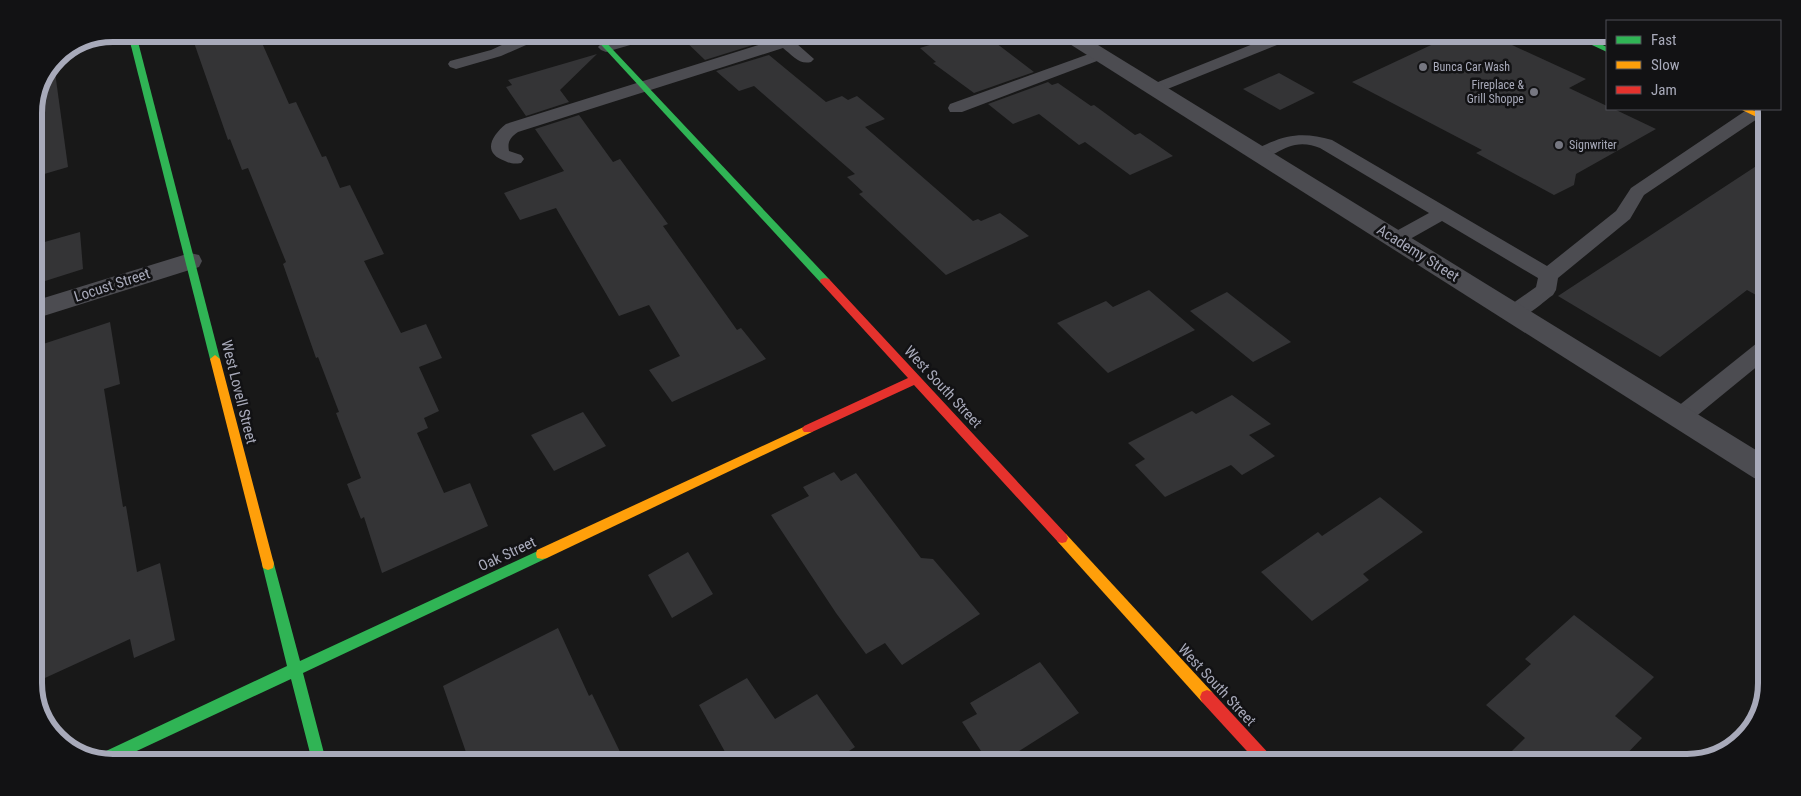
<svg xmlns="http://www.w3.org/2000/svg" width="1801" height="796" font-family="'Roboto Condensed',sans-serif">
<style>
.building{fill:#343436}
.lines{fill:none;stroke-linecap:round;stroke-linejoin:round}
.lane{fill:#4c4c51;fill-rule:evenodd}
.street{fill:#4c4c51;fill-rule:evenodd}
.fast{fill:#30b455;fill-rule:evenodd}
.slow{fill:#ff9f0a;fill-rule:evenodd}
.jam{fill:#e5322d;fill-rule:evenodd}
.poi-dot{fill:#767781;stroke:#121214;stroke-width:2}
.labels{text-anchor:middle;stroke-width:5;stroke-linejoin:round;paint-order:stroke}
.far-poi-label{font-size:12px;fill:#a8aaba;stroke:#121214;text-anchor:start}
.street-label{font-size:15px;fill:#a8aaba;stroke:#121214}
.rim{fill:none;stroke:#a8aaba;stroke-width:6}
</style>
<rect width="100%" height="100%" fill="#181818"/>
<g class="building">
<path d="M191,34h67l31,70 7,-2 26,55 4,-1 14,32 10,-3 34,69 -20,7 37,72 25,-9 16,34 -23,9 20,44 -15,7 4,10 -11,5 27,60 26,-10 18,43 -106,47 -18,-56 -3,2 -14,-35 14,-6 -25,-65 3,-1 -21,-55 -2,1 -33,-94 3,-2 -38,-94 -6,2 -12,-31 -2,1z"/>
<path d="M680,36h64l9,9 -48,15z"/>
<path d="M955,37h33l46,35 -60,21 -41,-30 3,-1 -16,-14z"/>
<path d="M1444,39h55l87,40 -17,9 38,18v3h7l42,20 -80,45 -2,11 -20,10 -78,-42 6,-3 -130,-68z"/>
<path d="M597,54l-37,36 9,12 -43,14 -20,-29 6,-2 -4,-5z"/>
<path d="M769,55l57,47 16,-6 6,4 9,-4 28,23 -20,8 108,94 5,-2 3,2 19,-8 29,23 -83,39 -87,-81 4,-2 -16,-15 8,-3 -101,-88 -15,5 -23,-20z"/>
<path d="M54,65l14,102 -34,10v-68z"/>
<path d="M1279,73l36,20 -35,17 -37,-21z"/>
<path d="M1048,82l4,3 6,-2 33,23 3,-1 41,30 5,-2 33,23 -43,19 -45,-33 -6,3 -40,-31 -26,10 -25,-20z"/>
<path d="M579,115l34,47 7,-3 48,65 -5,2 74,104 4,-2 25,31 -94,43 -23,-32 31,-14 -31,-51 -30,11 -63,-108 -36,12 -16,-27 60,-22 -29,-42z"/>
<path d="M1767,159l-2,141 -18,-10 -87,67 -102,-61z"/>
<path d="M80,232l3,37 -41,13 -1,-39z"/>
<path d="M1149,290l46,40 -87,43 -51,-50 49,-22 7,6z"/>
<path d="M1227,292l64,50 -38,20 -63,-51z"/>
<path d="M110,322l10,62 -16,5 19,118 3,-1 11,66 23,-9 15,77 -41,18 -4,-19 -96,44v-336z"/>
<path d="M1232,395l39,29 -22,11 26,21 -33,19 -11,-10 -66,32 -30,-32 10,-6 -17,-16 64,-32 4,3z"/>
<path d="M583,412l23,34 -52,25 -23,-36z"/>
<path d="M834,472l7,9 15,-8 65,85 12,1 47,55 -78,51 -17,-22 -19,11 -30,-41 -65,-98 38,-19 -6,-9z"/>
<path d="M1380,497l43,35 -60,42 6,6 -57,41 -51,-49 57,-40 4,4z"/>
<path d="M688,552l25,42 -41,24 -24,-43z"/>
<path d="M1574,615l80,62 -39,39 27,22 -23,24h-118l24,-24 -39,-33 45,-41 -6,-5z"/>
<path d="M558,628l31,68 3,-2 31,64h-155l-25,-72z"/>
<path d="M1040,662l39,51 -74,47h-18l-25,-38 15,-8 -7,-11z"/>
<path d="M747,678l28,41 42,-25 38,53 -18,12h-108l-30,-54z"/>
</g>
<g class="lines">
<g class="lane">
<path d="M524,35h20l-2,3 -41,18 -45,13 -6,-2 -2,-3 2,-3 41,-11z"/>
<path d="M630,36h24l-3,3 -45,13 -5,-2 -3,-3 3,-3z"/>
<path d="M771,36h17l26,23 -3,3c-12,3 -19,-7 -28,-14l-265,84c-7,5 -11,9 -9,19l12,4 3,4 -3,4c-6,1 -10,1 -16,-2 -23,-8 -14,-25 1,-37l268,-84z"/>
<path d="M1268,38h21l-2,3 -127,51h-12l-2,-3 2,-3z"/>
<path d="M1100,50l5,2 3,3 -3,3 -143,54h-12l-2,-4 2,-4z"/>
<path d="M1748,109h12l2,4 -2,4 -116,78 -14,24 -72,59 -2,12 -3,5c-13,9 -30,28 -47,23l-3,-5 3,-5 30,-21 2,-9 -96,-57 -39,22 -7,2 -7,-2 -3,-4 3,-4 40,-22 -109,-65c-8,-3 -16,-5 -25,-3 -14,2 -27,17 -42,13l-3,-4c4,-6 11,-7 17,-10 23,-11 41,-11 65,-4l215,126 69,-55 15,-23z"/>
<path d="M1765,340v20l-77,63 -8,3 -8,-3 -3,-6 3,-6 85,-68z"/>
</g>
<g class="street">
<path d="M1063,37h22l679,418v26l-10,-3 -689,-437z"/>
<path d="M190,253l9,2 3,6 -3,6 -165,52v-18z"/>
</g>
<g class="fast">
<path d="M128,34h8l84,325 -5,4 -5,-4z"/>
<path d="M593,36h7l229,243 1,2 -1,2h-8z"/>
<path d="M1579,39h11l17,8v5z"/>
<path d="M542,549l5,1 1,4 -1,4 -244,115 22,84h-14l-20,-78 -165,77h-22l2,-5 181,-85 -25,-102 1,-4 5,-2 5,2 1,4 26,97z"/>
</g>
<g class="slow">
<path d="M1740,109h10l17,7v6z"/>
<path d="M215,355l5,4 54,205 -1,4 -5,2 -5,-2 -1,-4 -52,-205z"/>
<path d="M808,425l4,1 2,3 -2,3 -265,126 -5,1 -5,-1 -1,-4 1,-4z"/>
<path d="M1062,533l4,1 146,158 2,5 -2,5 -5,2 -5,-2 -144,-160 -2,-4 2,-4z"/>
</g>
<g class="jam">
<path d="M825,278l4,1 237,255 2,4 -2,4 -4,1 -4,-1 -144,-157 -102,47h-8l-2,-3 2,-3 104,-48 -87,-95 -1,-2 1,-2z"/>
<path d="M1207,690l5,2 59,64 2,5h-17l-54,-59 -2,-5 2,-5z"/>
</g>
</g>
<g class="poi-dot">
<circle cx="1423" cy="67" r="5"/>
<circle cx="1534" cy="92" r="5"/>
<circle cx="1559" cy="145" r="5"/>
</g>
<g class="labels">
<g class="far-poi-label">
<text x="1433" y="71">Bunca Car Wash</text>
<text x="1524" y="89" text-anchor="end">Fireplace &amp;<tspan x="1524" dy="14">Grill Shoppe</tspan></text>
<text x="1569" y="149">Signwriter</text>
</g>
<g class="street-label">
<text transform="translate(1418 253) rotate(32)" y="5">Academy Street</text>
<text transform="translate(112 285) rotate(-18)" y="5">Locust Street</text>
<text transform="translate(943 387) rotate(47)" y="5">West South Street</text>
<text transform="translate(239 392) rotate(76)" y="5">West Lovell Street</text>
<text transform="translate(507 554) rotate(-25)" y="5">Oak Street</text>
<text transform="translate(1217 685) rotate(47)" y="5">West South Street</text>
</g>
</g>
<path d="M0 0H1801V796H0ZM113 42H1687A71 71 0 0 1 1758 113V683A71 71 0 0 1 1687 754H113A71 71 0 0 1 42 683V113A71 71 0 0 1 113 42Z" fill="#121214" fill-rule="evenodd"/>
<path class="rim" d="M113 42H1687A71 71 0 0 1 1758 113V683A71 71 0 0 1 1687 754H113A71 71 0 0 1 42 683V113A71 71 0 0 1 113 42Z"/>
<rect x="1606" y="20" width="175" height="90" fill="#121214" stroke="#4e4f56"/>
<rect x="1616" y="36" width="25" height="8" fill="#30b455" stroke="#4e4f56"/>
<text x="1651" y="45" font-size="15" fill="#a8aaba">Fast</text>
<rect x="1616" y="61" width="25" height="8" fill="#ff9f0a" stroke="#4e4f56"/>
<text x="1651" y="70" font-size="15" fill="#a8aaba">Slow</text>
<rect x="1616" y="86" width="25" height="8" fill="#e5322d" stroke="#4e4f56"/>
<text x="1651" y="95" font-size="15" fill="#a8aaba">Jam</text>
</svg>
